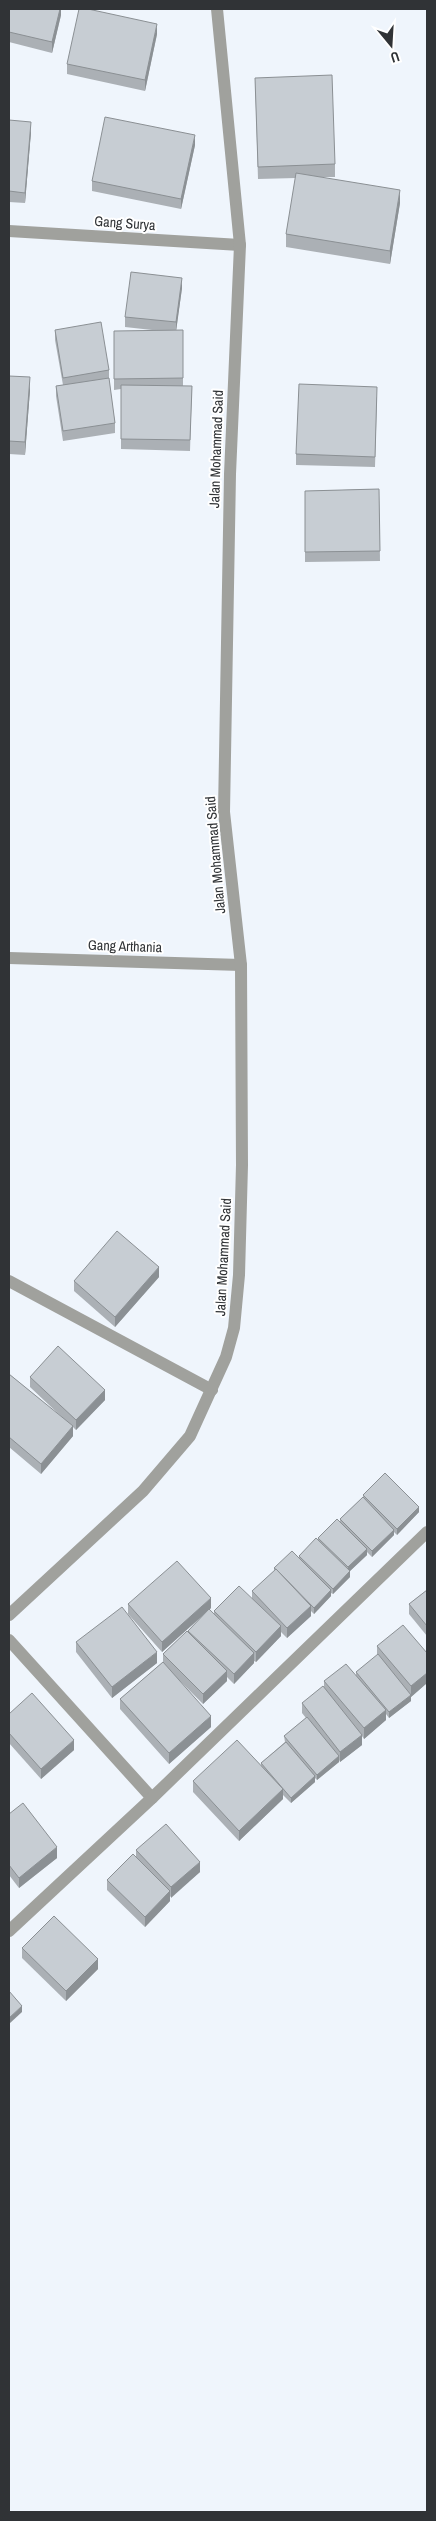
<svg xmlns="http://www.w3.org/2000/svg" width="436" height="2521" font-family="'Archivo Narrow',sans-serif">
<style>
.lines{fill:none;stroke-linecap:round;stroke-linejoin:round}
.minor{stroke:#a0a19d;stroke-width:12}
.tertiary{stroke:#a0a19d;stroke-width:12}
.wall{fill:#abb0b5}
.shaded-wall{fill:#8b9094}
.building{fill:#c7cdd3;stroke:#8b9094}
.labels{text-anchor:middle;stroke-width:4;stroke-linejoin:round;paint-order:stroke}
.street-label{font-size:14px;fill:#303336;stroke:#fff}
</style>
<rect width="100%" height="100%" fill="#eff5fc"/>
<g class="lines">
<g class="minor">
<path d="M9,231l231,14"/>
<path d="M9,958l232,7"/>
<path d="M9,1281l203,109"/>
<path d="M9,1640l143,158"/>
<path d="M9,1931l143,-133 275,-266"/>
</g>
<path class="tertiary" d="M9,1615l134,-124 47,-55 36,-79 8,-29 5,-53 3,-110 -1,-200 -17,-153 6,-338 10,-229 -23,-236"/>
</g>
<g class="wall">
<path d="M9,9h52v6l-9,38 -43,-11z"/>
<path d="M157,34l-12,57 -78,-17v-10z"/>
<path d="M255,78l80,86v13h-15l80,26 -10,61 -104,-17v-13l10,-56 -38,1z"/>
<path d="M9,120l22,12 -6,71 -16,-1z"/>
<path d="M195,145l-14,64 -89,-18v-10z"/>
<path d="M182,288l-6,42h7v56h9l-2,65 -69,-2v-60l-7,1v-59h47l-36,-4v-10z"/>
<path d="M55,330l54,40v11l6,42v10l-52,8 -7,-45v-10l7,-1 -8,-45z"/>
<path d="M9,376l21,14 -5,65 -16,-1z"/>
<path d="M377,397l-2,70 -79,-2v-11z"/>
<path d="M379,489l1,72 -75,1v-71z"/>
<path d="M159,1277l-44,50 -41,-36v-10z"/>
<path d="M9,1374l57,47 -36,-34v-10l75,23 -29,30 -3,-3v9l-32,38 -32,-27z"/>
<path d="M363,1495l56,17 -22,23 -3,-3v3l-22,22 -5,-5v3l-17,16v6l-17,17 -2,-1v3l-17,18 -3,-3v5l-24,22 -6,-6v4l-25,26 -2,-1v2l-20,21 -7,-7v4l-24,23 -29,-29 37,52 -42,37 -49,-55v-10l43,-37v-8l25,-22v-1l14,-15 -40,36 -34,-38v-10l83,4 -2,2 5,4v-3l38,-12v-8l22,-20v-3l25,-11v-1l19,-15v-3l22,-16v-3l23,-22z"/>
<path d="M427,1590v46l-18,-22v-10z"/>
<path d="M76,1642l81,21 -45,35 -36,-46z"/>
<path d="M377,1646l50,7v30l-16,14v-1v5l-22,17 -3,-4v6l-22,19 -2,-3v9l-22,17 -1,-2v2l-22,18 -2,-2v4l-24,21 -8,-8v4l-44,42 -46,-49v-11l68,-15v-3l24,-21 -1,-6 22,-18 -4,-5v-10l22,-15v-7l32,-6v-3l21,-16z"/>
<path d="M9,1714l65,36 -33,29 -32,-36z"/>
<path d="M9,1814l48,44 -38,30 -10,-13z"/>
<path d="M136,1850l64,22 -30,25v4l-25,26 -38,-37v-10l29,-23z"/>
<path d="M22,1948l76,21 -32,32 -44,-43z"/>
</g>
<g class="shaded-wall">
<path d="M60,9h1v6l-9,38v-11z"/>
<path d="M157,24v10l-12,57v-11z"/>
<path d="M31,122v10l-6,71v-10z"/>
<path d="M195,135v10l-14,64v-10z"/>
<path d="M400,190v13l-10,61v-13z"/>
<path d="M182,278v10l-6,44v-10z"/>
<path d="M30,377v13l-5,65v-13z"/>
<path d="M159,1267v10l-44,50v-10z"/>
<path d="M105,1390v10l-29,30v-10z"/>
<path d="M73,1426v10l-32,38v-10z"/>
<path d="M419,1507v5l-22,23v-6z"/>
<path d="M394,1530v5l-22,22v-6z"/>
<path d="M367,1549v6l-17,16v6l-17,17v-5l15,-16v-6z"/>
<path d="M331,1590v6l-17,18v-6z"/>
<path d="M211,1598v10l-49,44v-10z"/>
<path d="M311,1606v10l-24,22v-10z"/>
<path d="M281,1626v10l-25,26v-10z"/>
<path d="M157,1652v11l-45,35v-11z"/>
<path d="M254,1653v10l-20,21v-10z"/>
<path d="M227,1671v10l-24,23v-10z"/>
<path d="M427,1673v10l-16,14v-11z"/>
<path d="M411,1695v6l-22,17v-6z"/>
<path d="M386,1710v10l-22,19v-11z"/>
<path d="M211,1716v11l-42,37v-11z"/>
<path d="M362,1735v10l-22,17v-10z"/>
<path d="M74,1740v10l-33,29v-10z"/>
<path d="M339,1756v6l-22,18v-5z"/>
<path d="M315,1776v6l-24,21v-5z"/>
<path d="M283,1789v10l-44,42v-10z"/>
<path d="M57,1847v11l-38,30v-10z"/>
<path d="M200,1862v10l-29,26v-11z"/>
<path d="M170,1891v10l-25,26v-10z"/>
<path d="M98,1959v10l-32,32v-10z"/>
<path d="M22,2006v6l-13,12v-6z"/>
</g>
<g class="building">
<path d="M9,9h51l-8,33 -43,-10z"/>
<path d="M79,9h9l69,15 -12,56 -78,-16z"/>
<path d="M332,75l3,89 -77,3 -3,-89z"/>
<path d="M105,117l90,18 -14,64 -89,-18z"/>
<path d="M9,120l22,2 -6,71 -16,-2z"/>
<path d="M296,173l104,17 -10,61 -104,-17z"/>
<path d="M131,272l51,6 -6,44 -51,-5z"/>
<path d="M101,322l8,48 -46,8 -8,-48z"/>
<path d="M183,330v48l-69,1v-48z"/>
<path d="M9,376l21,1 -5,65 -16,-1z"/>
<path d="M109,378l6,45 -52,8 -7,-45z"/>
<path d="M299,384l78,3 -2,70 -79,-3z"/>
<path d="M121,385l71,1 -2,54 -69,-1z"/>
<path d="M379,489l1,62 -75,1v-61z"/>
<path d="M117,1231l42,36 -44,50 -41,-36z"/>
<path d="M58,1346l47,44 -29,30 -46,-43z"/>
<path d="M9,1374l64,52 -32,38 -32,-27z"/>
<path d="M385,1473l34,34 -22,22 -34,-34z"/>
<path d="M363,1497l31,33 -22,21 -32,-32z"/>
<path d="M337,1519l30,30 -19,18 -30,-29z"/>
<path d="M316,1538l34,33 -17,18 -34,-33z"/>
<path d="M292,1551l39,39 -17,18 -38,-39h-1l-1,-1z"/>
<path d="M177,1561l34,37 -49,44 -34,-38z"/>
<path d="M276,1569l35,37 -24,22 -35,-37z"/>
<path d="M239,1586l42,40 -25,26 -42,-41z"/>
<path d="M427,1590v36l-18,-22z"/>
<path d="M122,1607l35,45 -45,35 -36,-45z"/>
<path d="M209,1609l45,44 -20,21 -46,-43z"/>
<path d="M403,1625l24,28v20l-16,13 -34,-40z"/>
<path d="M187,1631l40,40 -24,23 -40,-40z"/>
<path d="M378,1654l33,41 -22,17 -33,-40z"/>
<path d="M163,1662l48,54 -42,37 -49,-54z"/>
<path d="M346,1664l40,46 -22,18 -40,-47z"/>
<path d="M323,1686l39,49 -22,17 -38,-49z"/>
<path d="M32,1693l42,47 -33,29 -32,-36v-19z"/>
<path d="M307,1717l32,39 -22,19 -33,-39z"/>
<path d="M237,1740l46,49 -44,42 -46,-50z"/>
<path d="M286,1742l29,34 -24,22 -30,-35z"/>
<path d="M23,1803l34,44 -38,31 -10,-13v-51z"/>
<path d="M166,1824l34,38 -29,25 -35,-37z"/>
<path d="M133,1854l37,37 -25,26 -38,-37z"/>
<path d="M54,1916l44,43 -32,32 -44,-43z"/>
<path d="M9,1991l13,15 -13,12z"/>
</g>
<g class="labels">
<g class="street-label">
<text transform="translate(125 223) rotate(4)" y="5">Gang Surya</text>
<text transform="translate(216 449) rotate(-88)" y="5">Jalan Mohammad Said</text>
<text transform="translate(215 855) rotate(-95)" y="5">Jalan Mohammad Said</text>
<text transform="translate(125 946) rotate(2)" y="5">Gang Arthania</text>
<text transform="translate(223 1257) rotate(-87)" y="5">Jalan Mohammad Said</text>
</g>
</g>
<rect width="436" height="2521" fill="none" stroke="#303336" stroke-width="20"/>
<g transform="translate(391 45) rotate(162)" stroke="#ffffff" stroke-width="4" paint-order="stroke">
<path d="M0-4L9 19L0 12L-9 19Z" fill="#303336"/>
<text y="-8" font-size="14" font-weight="bold" text-anchor="middle" fill="#303336">U</text>
</g>
</svg>
